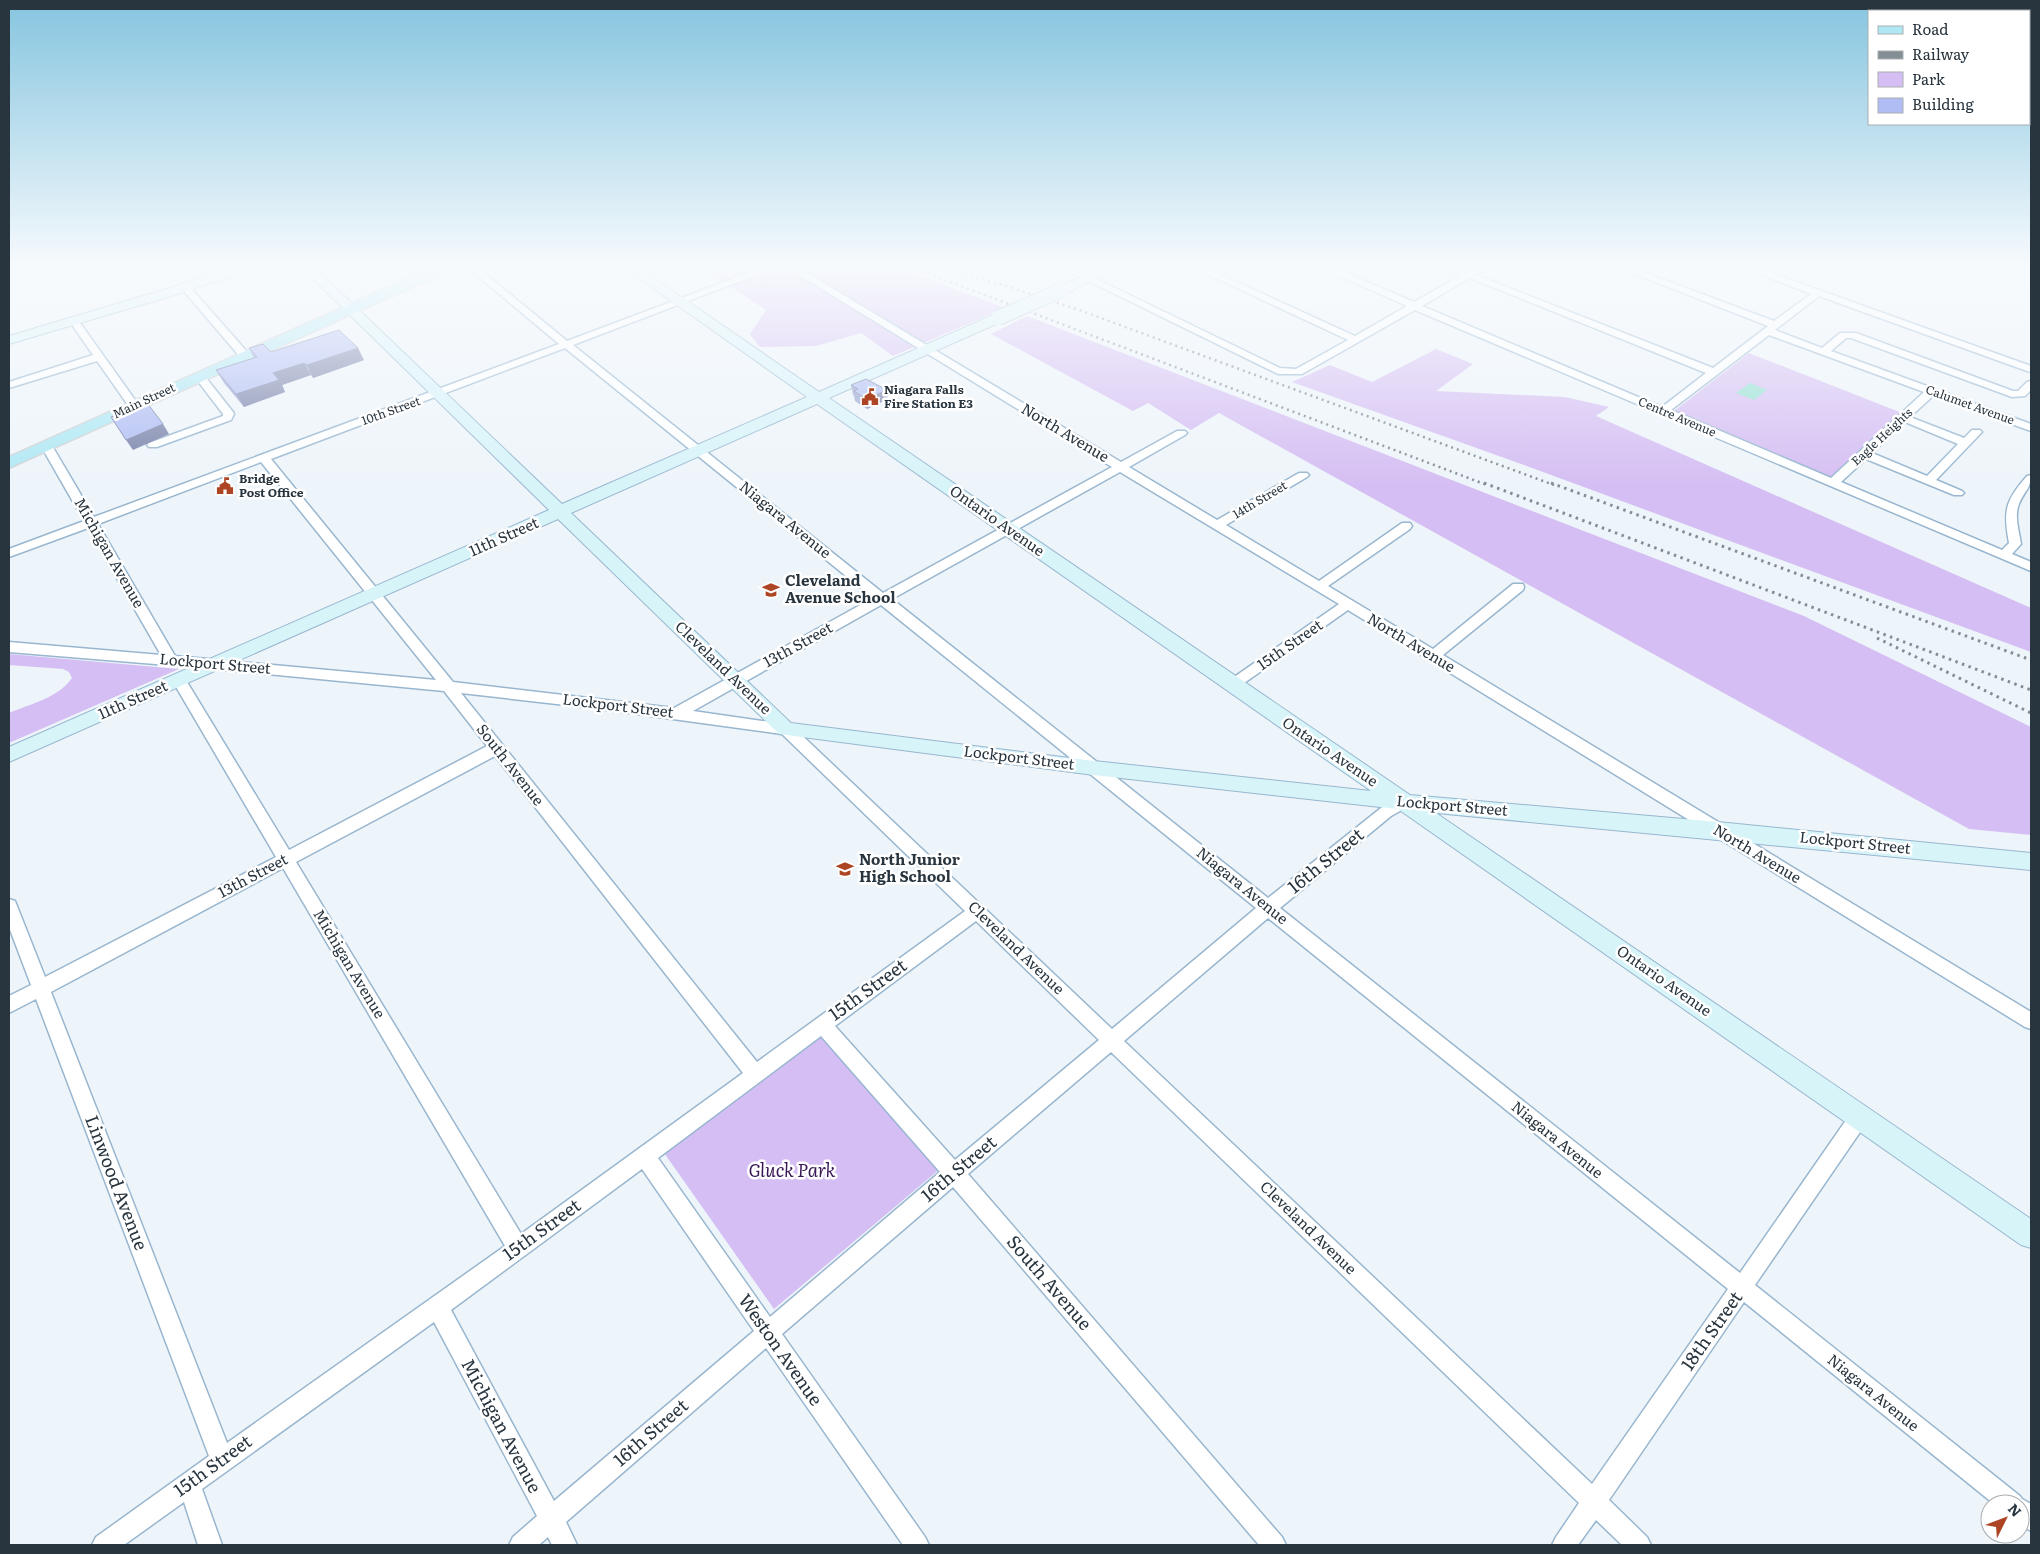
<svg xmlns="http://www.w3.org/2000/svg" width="2040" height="1554" font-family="Literata,serif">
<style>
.green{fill:#d5bef3}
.water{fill:#92dfd1}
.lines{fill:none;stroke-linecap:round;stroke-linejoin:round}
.street-casing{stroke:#98b6cf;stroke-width:3}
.secondary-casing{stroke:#98b6cf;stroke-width:2}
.primary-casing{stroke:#d0d2d5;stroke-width:3}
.street{fill:#fff;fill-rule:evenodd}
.secondary{fill:#d7f4f9;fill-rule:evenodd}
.primary{fill:#afe8f4;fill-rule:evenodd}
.rail-far1{stroke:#838d94;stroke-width:2.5;stroke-dasharray:2 4;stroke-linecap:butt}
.rail{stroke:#838d94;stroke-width:3;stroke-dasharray:2.5 4.5;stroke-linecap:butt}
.secondary-bridge-casing{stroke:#98b6cf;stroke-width:16;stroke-linecap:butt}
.secondary-bridge{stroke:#d7f4f9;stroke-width:14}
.wall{fill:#97a3d2}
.shaded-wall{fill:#7b84ab}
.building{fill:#b0bdf4;stroke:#7b84ab}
.labels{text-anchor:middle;stroke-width:5;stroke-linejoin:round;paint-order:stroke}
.far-poi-label{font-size:12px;font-weight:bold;fill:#28343e;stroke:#fff;text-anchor:start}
.far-street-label{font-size:12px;fill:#28343e;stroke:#fff}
.street-label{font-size:15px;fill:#28343e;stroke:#fff}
.poi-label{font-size:15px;font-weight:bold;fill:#28343e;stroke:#fff;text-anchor:start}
.near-street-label{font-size:18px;fill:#28343e;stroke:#fff}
.near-park-label{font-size:18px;font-style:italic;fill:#381756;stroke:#fff}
</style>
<rect width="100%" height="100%" fill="#eef5fa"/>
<g class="green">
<path d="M701,267h197l107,41 -112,48 -32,-23 -45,13 -56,1 -10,-13 16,-24z"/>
<path d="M1027,316l777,300 227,111v108l-62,-6 -750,-416 -28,17 -43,-27 -15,8 -142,-77z"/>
<path d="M1436,349l37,15 -37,27 129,6 44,10 -13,9 435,192v44l-507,-187 -232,-83 38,-17 42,17z"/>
<path d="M1749,353l153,60 -70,65 -158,-67z"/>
<path d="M9,654l170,15 -170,74v-30c21,-9 49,-15 63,-35l-3,-6 -6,-3 -54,-4z"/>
<path d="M824,1032l117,136 -167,141 -112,-159z"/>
</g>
<path class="water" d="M1750,383l17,7 -13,10 -18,-7z"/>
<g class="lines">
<g class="street-casing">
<g id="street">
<path d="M467,267h10l90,74 197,-74h13l-204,78 310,248 229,-126 -326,-200h11l324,195 56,-31h8l2,2 -2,2 -56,32 88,53 82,-47h8l2,2 -2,2 -81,48 93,56 83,-58h8l2,3 -2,3 -82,57 105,63 80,-65h10l1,3 -1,3 -80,65 588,357v17l-6,-2 -677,-417 -111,78h-10l-2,-3 2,-3 112,-78 -219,-132 -228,127 376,299 113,-90c8,-5 18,-13 28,-10l3,4 -3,4 -18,10 -111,92 460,365 113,-163 7,-3 7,3 2,6 -2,6 -112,163 265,211 2,3 9,5v27l-11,-6v-21h-26l-250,-202 -135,198 38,37 4,8h-29l-26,-25 -18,25h-26l4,-8 23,-34 -468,-451 -143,122 314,363 4,8h-27l-306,-358 -171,147 143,203 4,8h-26l-137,-197 -200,174 11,23h-25l-4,-8 -9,8h-30l4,-8 24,-21 -103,-194 -232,167 20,56h-24l-14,-43 -60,43h-32l4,-8 113,-81 -173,-457 -27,14v-17l22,-11 -22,-58v-28l6,2 2,5 28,71 231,-120 -104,-177 2,-3h10l105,173 198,-104 -43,-55 -240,-23 -195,-16v-10l152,13 -73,-127 -79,29v-8l75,-28 -43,-75 2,-2h8l43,73 465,-173zM565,348l308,250 -199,110 -221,-26 -182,-223zM261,462l175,218 -261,-24 -77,-132zM881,605l375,303 -144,121 -321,-304 -98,-14zM461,693l131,15 190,26 183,177 -208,151zM495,756l248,317 -222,161 -225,-372zM283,868l222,378 -278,197 -176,-451zM1268,918l460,371 -136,195 -468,-443zM976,921l123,119 -144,120 -120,-134zM821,1036l119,136 -170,145 -112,-159zM642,1169l112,162 -200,170 -103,-191z"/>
<path d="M1060,267h12l208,101 16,1 52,-29 -156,-73h12l151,69 52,-30 -88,-39h13l82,35 48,-27 -17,-8h13l10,4 8,-4h11l-11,8 237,93 55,-42 -151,-59h13l144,54 37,-27 -69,-27h13l276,99v6l-4,-1 -208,-75 -44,34 47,18 18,-15h16l157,58h5l9,-9 4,-1v9l-6,6 -13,1 -161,-59h-5l-15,13 200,73v7l-98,-35 -23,21 54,21 8,-8h8l2,2 -46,48 26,11 2,2 -2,2h-8l-88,-36 -25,23 161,68 7,-7c-6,-32 -4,-42 18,-67l4,-1c0,14 -7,16 -12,29 -5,12 0,27 2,40l-9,10 19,8v9l-616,-261 -113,64h-24zM1470,278l236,95 -44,34 -240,-101zM1769,335l155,57 -93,86 -160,-68zM1905,422l53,22 -31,32 -55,-23z"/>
<path d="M186,285l3,1 60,68v4h-8l-58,-68 -2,-2z"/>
<path d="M75,319l3,1 60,84 1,2 -1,2h-8l-33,-47 -88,27v-6l84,-27 -23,-33z"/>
<path d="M199,373l4,1 30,38 1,2 -3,6 -74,27h-8l-2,-2 2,-2 74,-27v-2l-29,-38z"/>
</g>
</g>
<g class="secondary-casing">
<g id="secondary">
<path d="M232,267h19l-2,3 -71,24 -169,50v-8l161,-48z"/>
<path d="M301,267h13l248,237 245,-107 -184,-130h15l181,125 174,-77h10l1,3 -1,3 -174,77 581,397 308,27 313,31v17l-595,-57 595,406v29l-10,-3 -623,-436 -304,-34 -315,-41 -221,-215 -549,243v-15l540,-237zM817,404l554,387 -277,-30 -303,-38 -220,-210z"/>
<path d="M1103,267h17l-54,26h-8l-2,-3 2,-3z"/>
</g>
</g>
<g class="primary-casing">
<path id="primary" d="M433,267h19l-2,3 -441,198v-11z"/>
</g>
<use href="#street" class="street"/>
<use href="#secondary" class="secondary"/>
<use href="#primary" class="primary"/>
<g class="rail-far1">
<path d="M911,267l576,218"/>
<path d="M936,267l74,20 69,23 475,175"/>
</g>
<g class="rail">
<path d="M1484,483l547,207"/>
<path d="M1551,483l480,177"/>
<path d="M1877,638l154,75"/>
</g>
<g class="secondary-bridge-casing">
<path id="secondary-bridge" d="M998,318l64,-28"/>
</g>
<use href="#secondary-bridge" class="secondary-bridge"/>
</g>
<g class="wall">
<path d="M249,348l22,4 93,8 -51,18 -2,-3 -29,10 3,7 -41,15 -20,-24 -8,-13 38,-12z"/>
<path d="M851,385l37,14 -21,10 -12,-8 -1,-5 -1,-1z"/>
</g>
<g class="shaded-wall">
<path d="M358,348l6,12 -51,18 -6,-13z"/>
<path d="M304,363l7,12 -29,10 3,7 -41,15 -8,-13 37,-21z"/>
<path d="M887,390l1,9 -21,10 -1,-10z"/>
<path d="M163,424l6,10 -36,16 -7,-10z"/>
</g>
<g class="building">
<path d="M339,330l19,18 -51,17 -3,-2 -31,10 6,7 -43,14 -20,-24 41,-13 -8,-9 14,-4 8,8z"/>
<path d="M866,379l21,11 -21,9 -12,-8 4,-2 -7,-4z"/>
<path d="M148,404l15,20 -37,16 -15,-23z"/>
</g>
<linearGradient id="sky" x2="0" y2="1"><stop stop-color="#85c5df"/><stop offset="0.55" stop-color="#f7fafd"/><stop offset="1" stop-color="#f7fafd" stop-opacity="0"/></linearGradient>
<rect width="2040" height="485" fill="url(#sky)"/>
<defs>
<g id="civic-bare" transform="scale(1.35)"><path d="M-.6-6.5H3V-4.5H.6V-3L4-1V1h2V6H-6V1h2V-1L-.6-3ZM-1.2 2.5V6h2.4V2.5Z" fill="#ad4525" stroke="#fff" stroke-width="2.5" paint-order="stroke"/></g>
<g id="school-bare" transform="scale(1.35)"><path d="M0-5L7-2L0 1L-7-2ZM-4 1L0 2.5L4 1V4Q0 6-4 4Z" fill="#ad4525" stroke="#fff" stroke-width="2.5" paint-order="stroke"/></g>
</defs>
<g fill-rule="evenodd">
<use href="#civic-bare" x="870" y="397"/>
<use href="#civic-bare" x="225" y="486"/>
<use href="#school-bare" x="771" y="590"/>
<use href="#school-bare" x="845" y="869"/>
</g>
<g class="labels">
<g class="far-poi-label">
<text x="884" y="394">Niagara Falls<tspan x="884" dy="14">Fire Station E3</tspan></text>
<text x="239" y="483">Bridge<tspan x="239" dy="14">Post Office</tspan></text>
</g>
<g class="far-street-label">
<text transform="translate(144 401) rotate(-25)" y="4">Main Street</text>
<text transform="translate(1970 405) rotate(20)" y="4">Calumet Avenue</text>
<text transform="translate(391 411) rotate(-20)" y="4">10th Street</text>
<text transform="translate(1677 417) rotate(23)" y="4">Centre Avenue</text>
<text transform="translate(1882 437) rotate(-43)" y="4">Eagle Heights</text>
<text transform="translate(1260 500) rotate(-31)" y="4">14th Street</text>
</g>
<g class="street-label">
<text transform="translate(1065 433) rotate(31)" y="5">North Avenue</text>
<text transform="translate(785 520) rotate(39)" y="5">Niagara Avenue</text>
<text transform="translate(997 521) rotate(35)" y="5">Ontario Avenue</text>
<text transform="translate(504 537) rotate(-24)" y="5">11th Street</text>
<text transform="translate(109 553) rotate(60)" y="5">Michigan Avenue</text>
<text transform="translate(1411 643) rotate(31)" y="5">North Avenue</text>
<text transform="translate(798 645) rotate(-29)" y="5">13th Street</text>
<text transform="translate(1290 645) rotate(-35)" y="5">15th Street</text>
<text transform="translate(215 664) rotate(5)" y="5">Lockport Street</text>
<text transform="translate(723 668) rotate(44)" y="5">Cleveland Avenue</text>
<text transform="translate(133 700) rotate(-24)" y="5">11th Street</text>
<text transform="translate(618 706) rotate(7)" y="5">Lockport Street</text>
<text transform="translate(1330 752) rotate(34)" y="5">Ontario Avenue</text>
<text transform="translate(1019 758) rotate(7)" y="5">Lockport Street</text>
<text transform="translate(510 765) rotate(52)" y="5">South Avenue</text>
<text transform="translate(1452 806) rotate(5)" y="5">Lockport Street</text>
<text transform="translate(1855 843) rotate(6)" y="5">Lockport Street</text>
<text transform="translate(1757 854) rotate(31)" y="5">North Avenue</text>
<text transform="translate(253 876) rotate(-28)" y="5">13th Street</text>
<text transform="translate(1242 886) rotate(39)" y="5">Niagara Avenue</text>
<text transform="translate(1016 948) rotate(44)" y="5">Cleveland Avenue</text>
<text transform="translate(349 964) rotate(59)" y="5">Michigan Avenue</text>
<text transform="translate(1664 981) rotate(35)" y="5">Ontario Avenue</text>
<text transform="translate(1557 1140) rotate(39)" y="5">Niagara Avenue</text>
<text transform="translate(1308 1228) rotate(44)" y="5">Cleveland Avenue</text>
<text transform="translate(1873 1393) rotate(39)" y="5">Niagara Avenue</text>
</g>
<g class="poi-label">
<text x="785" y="586">Cleveland<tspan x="785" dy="17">Avenue School</tspan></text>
<text x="859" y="865">North Junior<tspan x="859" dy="17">High School</tspan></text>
</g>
<g class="near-street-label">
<text transform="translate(1326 861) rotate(-39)" y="6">16th Street</text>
<text transform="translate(868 990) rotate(-36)" y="6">15th Street</text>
<text transform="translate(959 1169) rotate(-40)" y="6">16th Street</text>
<text transform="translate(116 1183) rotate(69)" y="6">Linwood Avenue</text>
<text transform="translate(542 1230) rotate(-36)" y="6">15th Street</text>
<text transform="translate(1049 1283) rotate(49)" y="6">South Avenue</text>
<text transform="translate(1712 1331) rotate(-55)" y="6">18th Street</text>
<text transform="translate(780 1350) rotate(55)" y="6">Weston Avenue</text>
<text transform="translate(501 1426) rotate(62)" y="6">Michigan Avenue</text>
<text transform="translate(651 1433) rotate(-41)" y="6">16th Street</text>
<text transform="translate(213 1466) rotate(-36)" y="6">15th Street</text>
</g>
<g class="near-park-label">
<text x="792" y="1177">Gluck Park</text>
</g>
</g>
<rect width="2040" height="1554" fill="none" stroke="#28343e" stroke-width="20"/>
<rect x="1868" y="10" width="162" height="115" fill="#ffffff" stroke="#a9aeb2"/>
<rect x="1878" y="26" width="25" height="8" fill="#afe8f4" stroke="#a9aeb2"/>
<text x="1912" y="35" font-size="15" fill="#28343e">Road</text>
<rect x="1878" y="51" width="25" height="8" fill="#838d94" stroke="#a9aeb2"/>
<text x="1912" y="60" font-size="15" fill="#28343e">Railway</text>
<rect x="1878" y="72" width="25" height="15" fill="#d5bef3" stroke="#a9aeb2"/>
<text x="1912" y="85" font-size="15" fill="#28343e">Park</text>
<rect x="1878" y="98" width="25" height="15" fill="#b0bdf4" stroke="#a9aeb2"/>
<text x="1912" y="110" font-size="15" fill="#28343e">Building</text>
<g transform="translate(2005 1519) rotate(48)"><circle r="24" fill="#ffffff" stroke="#a9aeb2"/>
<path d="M0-4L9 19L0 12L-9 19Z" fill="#ad4525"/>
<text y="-8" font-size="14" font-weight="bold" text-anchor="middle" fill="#28343e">N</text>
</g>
</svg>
